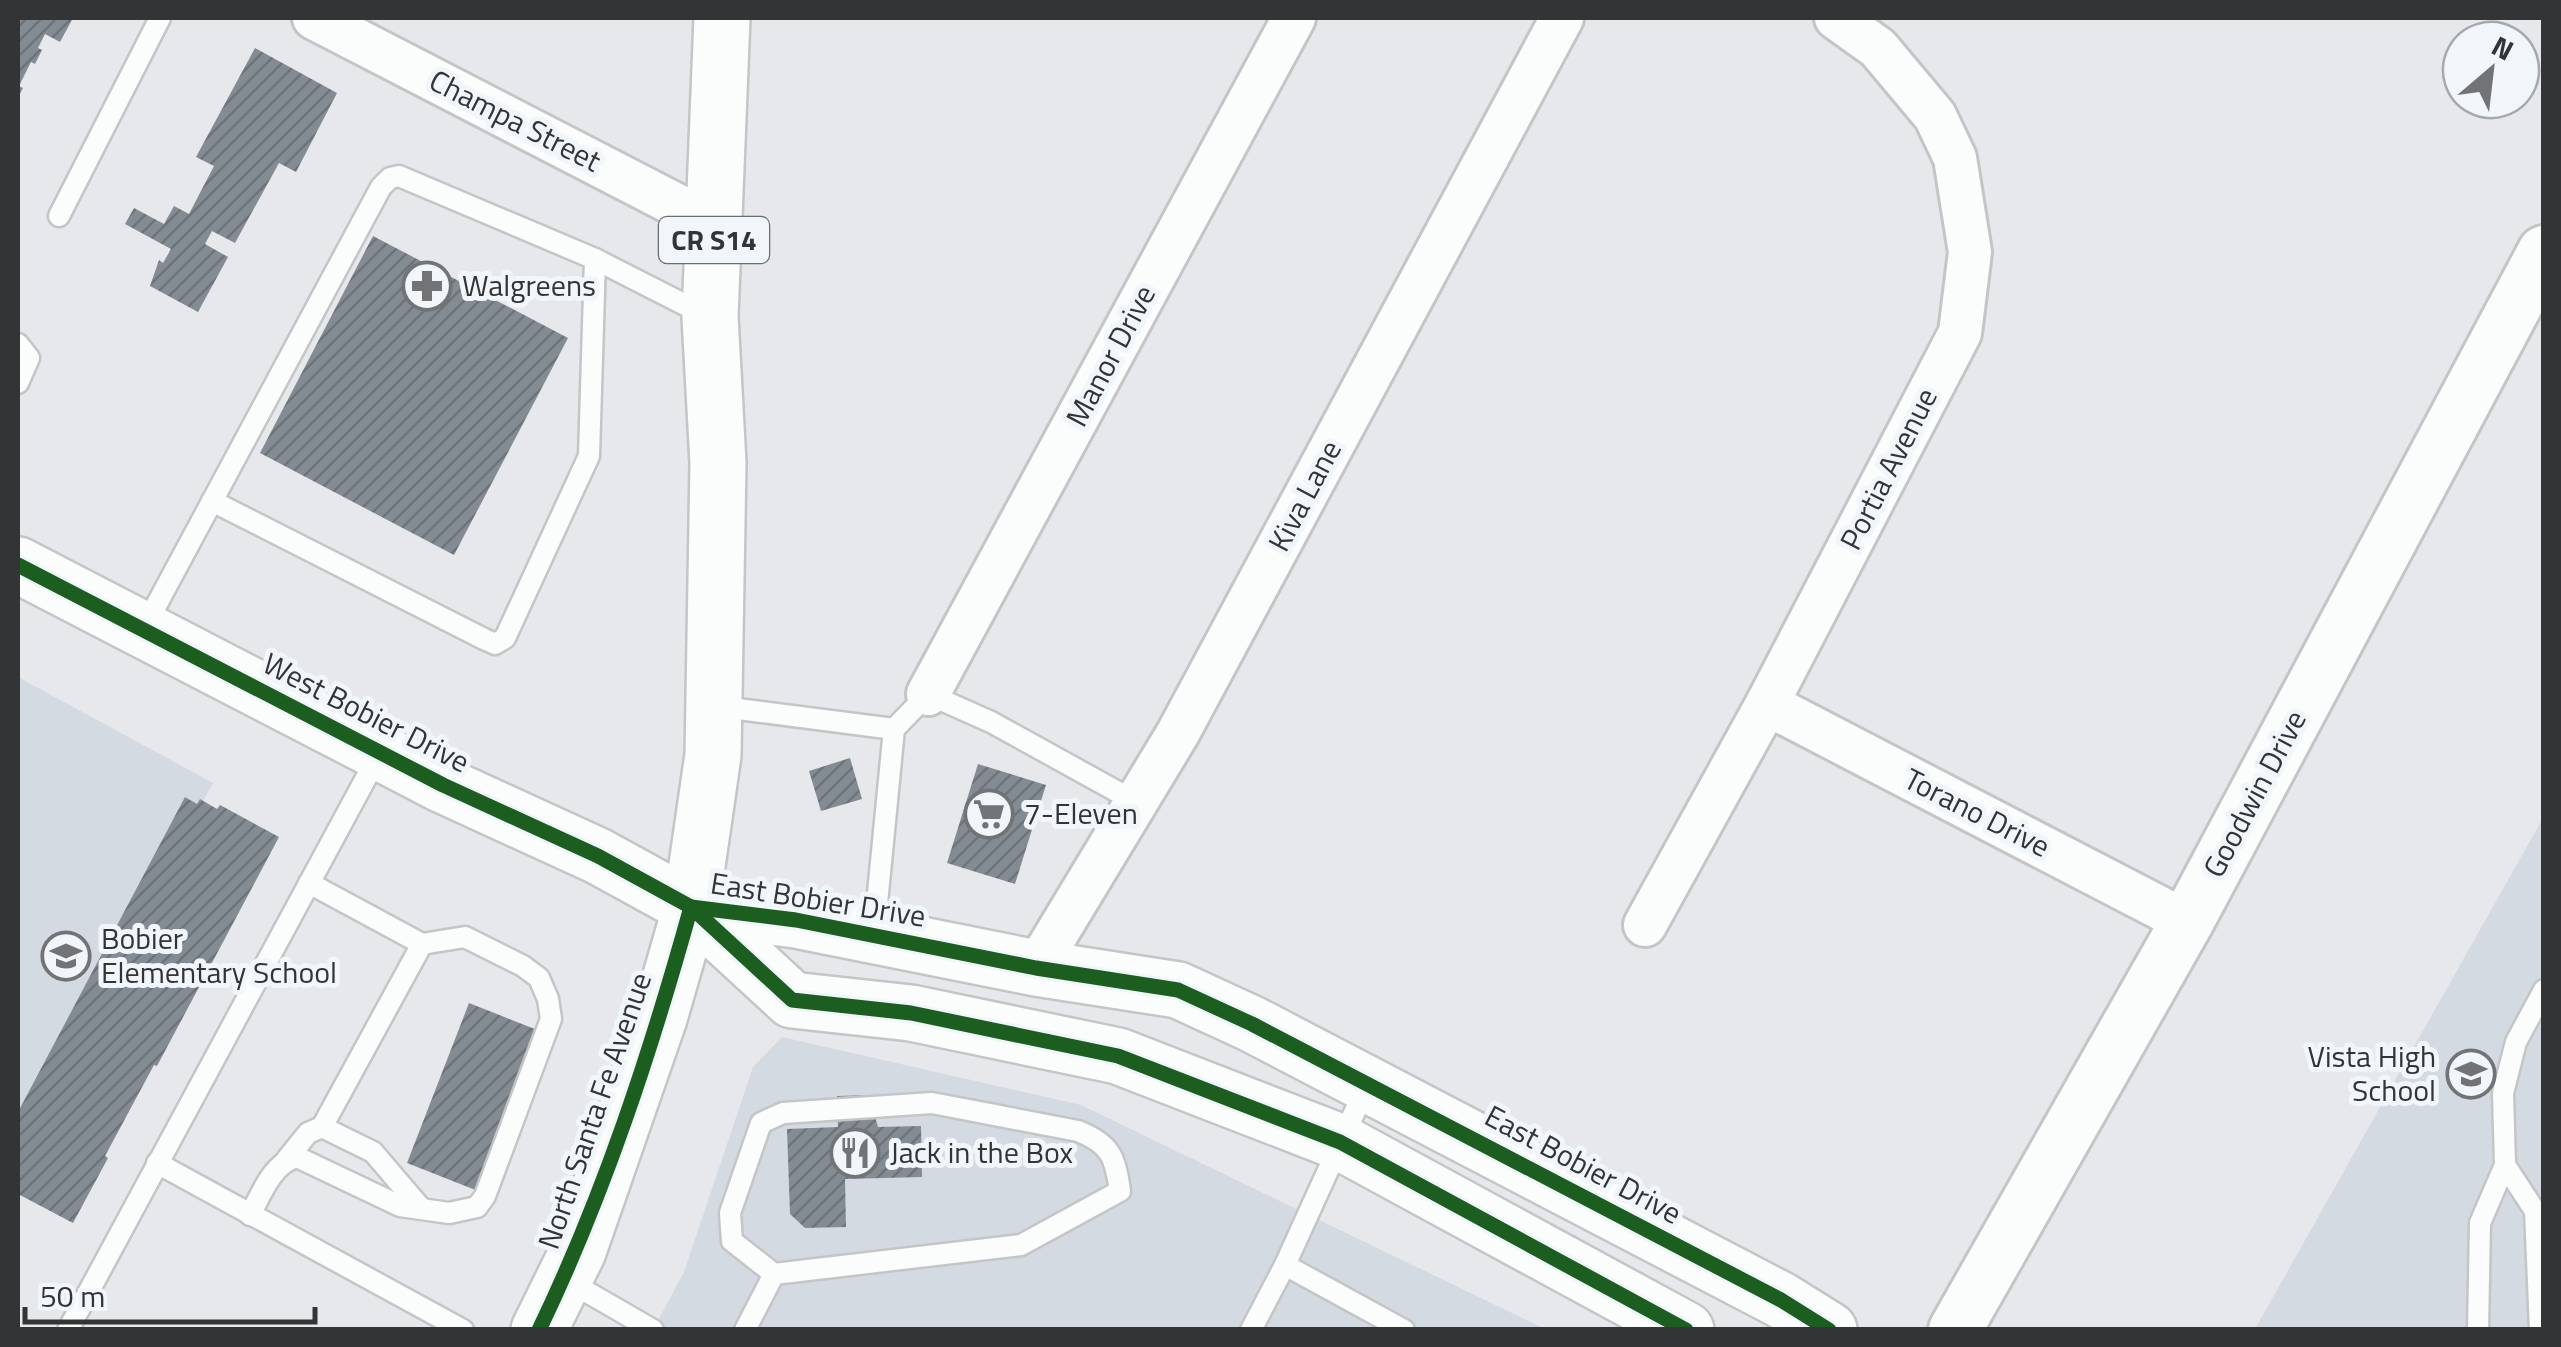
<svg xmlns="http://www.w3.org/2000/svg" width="2561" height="1347" font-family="'Titillium Web',sans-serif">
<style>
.built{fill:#d4dae1}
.building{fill:url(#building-hatch)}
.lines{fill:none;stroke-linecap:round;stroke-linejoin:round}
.service-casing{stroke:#c4c5c7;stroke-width:25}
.minor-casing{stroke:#c4c5c7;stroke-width:48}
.tertiary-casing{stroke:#c4c5c7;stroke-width:58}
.secondary-casing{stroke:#c4c5c7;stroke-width:60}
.primary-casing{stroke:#c4c5c7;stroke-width:60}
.service{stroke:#fbfcfc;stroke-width:20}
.minor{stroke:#fbfcfc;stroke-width:42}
.tertiary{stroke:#fbfcfc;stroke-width:52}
.secondary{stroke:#fbfcfc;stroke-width:55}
.primary{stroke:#fbfcfc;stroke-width:55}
.cycleway-casing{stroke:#f1f6fa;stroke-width:21}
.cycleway{stroke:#1b5e20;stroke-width:15}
.labels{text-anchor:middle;stroke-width:10;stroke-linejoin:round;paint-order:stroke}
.shield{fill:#f1f6fa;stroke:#6b6e71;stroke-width:2.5}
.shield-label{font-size:28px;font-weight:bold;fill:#323436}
.street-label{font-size:30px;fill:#323436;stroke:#f1f6fa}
.poi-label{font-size:30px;fill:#323436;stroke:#f1f6fa;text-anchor:start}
</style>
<defs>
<pattern id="building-hatch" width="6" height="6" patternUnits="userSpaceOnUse" patternTransform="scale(2.5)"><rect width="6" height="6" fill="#848c93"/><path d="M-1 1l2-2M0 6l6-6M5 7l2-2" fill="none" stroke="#6d7379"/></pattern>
</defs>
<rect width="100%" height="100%" fill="#e6e8eb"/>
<g class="built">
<path d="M18,677l195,106 -195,346z"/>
<path d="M2543,818v511h-288z"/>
<path d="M782,1037l299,68 464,224 -892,1 31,-58 69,-205z"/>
</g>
<g class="building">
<path d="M18,18h55l-13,24 -15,-8 -7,14 4,2 -7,14 -4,-2 -12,24 4,2 -5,10z"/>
<path d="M255,48l82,45 -41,79 -17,-9 -44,80 -23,-12 -7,13 23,13 -30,55 -48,-26 9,-26 4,3 8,-14 -46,-25 9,-16 30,16 10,-18 15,8 25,-48 -18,-9z"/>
<path d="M373,236l195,102 -114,217 -194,-102z"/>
<path d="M850,758l12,41 -41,12 -12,-40z"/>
<path d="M978,764l68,21 -31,99 -68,-21z"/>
<path d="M185,797l12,7 3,-5 17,10 3,-4 59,32 -122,229 -3,-1 -49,91 3,2 -35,65 -55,-29v-82z"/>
<path d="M469,1003l71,28 -62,160 -71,-28z"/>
<path d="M869,1095l9,32 43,-1 1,51 -77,2 1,48 -41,1 -15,-14 -3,-85 51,-2 -1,-31z"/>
</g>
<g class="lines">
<g class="service-casing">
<g id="service">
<path d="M59,216l101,-198"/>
<path d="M18,344l11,14 -11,25"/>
<path d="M212,501l272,138 11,5 10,-6 84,-182 6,-197"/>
<path d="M144,628l237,-441 9,-9 9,-2 196,83 112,57"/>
<path d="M715,706l179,23 -20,205"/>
<path d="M894,729l34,-35 63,28 145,80"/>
<path d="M322,1127l51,25 47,55"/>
<path d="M287,1159l21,-26 14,-6 100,-183"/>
<path d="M157,1163l306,167"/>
<path d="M2505,1165l30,46 5,119"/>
<path d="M250,1215c11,-20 22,-52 47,-58l103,49 49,7 28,-6 8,-11 66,-177 -3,-20 -9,-21 -16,-12 -58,-29 -43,7 -113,-61"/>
<path d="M1285,1265l119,65"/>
<path d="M568,1281l85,49"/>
<path d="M68,1330l311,-576"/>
<path d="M745,1330l29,-56 247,-29 99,-54c-5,-34 -9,-47 -42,-60l-146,-28 -149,10 -22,10 -31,90 2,28 42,33"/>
<path d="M1251,1330l34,-65 81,-178"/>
<path d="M2478,1330l2,-107 25,-58 -2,-72 13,-51 28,-52"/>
</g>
</g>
<g class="minor-casing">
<g id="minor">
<path d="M314,18l401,207"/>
<path d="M928,694l366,-676"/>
<path d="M1767,704l420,218"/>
<path d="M1645,925l122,-221 193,-371 10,-81 -15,-94 -20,-42 -57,-68 -42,-30"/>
<path d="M1036,968l142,-235 384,-715"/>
</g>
</g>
<g class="tertiary-casing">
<path id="tertiary" d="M1955,1330l232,-408 357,-670"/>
</g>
<g class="secondary-casing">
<g id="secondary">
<path d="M691,907l105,13 240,48 142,22 74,34 529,276 48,30"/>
<path d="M691,907l101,93 119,13 207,43 222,86 346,188"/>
</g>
</g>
<g class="primary-casing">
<g id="primary">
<path d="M18,565l425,220 155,71 93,51"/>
<path d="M539,1330l39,-79 81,-233 32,-111 22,-152 5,-292 -8,-146 12,-299"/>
</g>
</g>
<use href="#service" class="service"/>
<use href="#minor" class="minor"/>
<use href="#tertiary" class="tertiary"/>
<use href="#secondary" class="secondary"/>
<use href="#primary" class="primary"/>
<g class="cycleway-casing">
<g id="cycleway">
<path d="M18,565l425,220 155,71 93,51 101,93 119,13 207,43 222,86 346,188"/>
<path d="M691,907l105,13 240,48 142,22 74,34 529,276 48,30"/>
<path d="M539,1330c65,-135 112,-279 152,-423"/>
</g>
</g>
<use href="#cycleway" class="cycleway"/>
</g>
<defs>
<g id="pharmacy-ring" transform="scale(2.5)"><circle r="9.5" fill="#f1f6fa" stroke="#717375" stroke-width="1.5"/><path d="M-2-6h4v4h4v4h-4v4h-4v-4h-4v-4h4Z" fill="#717375"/></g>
<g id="supermarket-ring" transform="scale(2.5)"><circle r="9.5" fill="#f1f6fa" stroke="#717375" stroke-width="1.5"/><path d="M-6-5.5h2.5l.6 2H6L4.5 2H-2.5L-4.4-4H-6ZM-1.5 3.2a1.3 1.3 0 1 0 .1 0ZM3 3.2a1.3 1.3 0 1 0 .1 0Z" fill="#717375"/></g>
<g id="school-ring" transform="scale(2.5)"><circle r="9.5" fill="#f1f6fa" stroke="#717375" stroke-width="1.5"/><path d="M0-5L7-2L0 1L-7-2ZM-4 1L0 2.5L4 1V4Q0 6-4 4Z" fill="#717375"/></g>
<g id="restaurant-ring" transform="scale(2.5)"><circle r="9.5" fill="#f1f6fa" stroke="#717375" stroke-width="1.5"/><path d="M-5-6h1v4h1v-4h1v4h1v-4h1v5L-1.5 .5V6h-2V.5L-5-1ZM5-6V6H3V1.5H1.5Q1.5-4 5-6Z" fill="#717375"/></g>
</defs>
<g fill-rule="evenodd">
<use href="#pharmacy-ring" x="427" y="286"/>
<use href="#supermarket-ring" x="989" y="814"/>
<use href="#school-ring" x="66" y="956"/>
<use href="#school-ring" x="2471" y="1074"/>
<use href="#restaurant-ring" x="855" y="1153"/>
</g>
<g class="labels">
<rect class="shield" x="659" y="217" width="110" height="46" rx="8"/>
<g class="shield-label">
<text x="714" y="250">CR S14</text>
</g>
<g class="street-label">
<text transform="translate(515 121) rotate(27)" y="10">Champa Street</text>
<text transform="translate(1111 356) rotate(-62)" y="10">Manor Drive</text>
<text transform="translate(1889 469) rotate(-63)" y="10">Portia Avenue</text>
<text transform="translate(1305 496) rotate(-62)" y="10">Kiva Lane</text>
<text transform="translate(366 713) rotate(27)" y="10">West Bobier Drive</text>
<text transform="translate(2255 794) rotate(-62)" y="10">Goodwin Drive</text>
<text transform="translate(1977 813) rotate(27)" y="10">Torano Drive</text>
<text transform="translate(818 900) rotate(9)" y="10">East Bobier Drive</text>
<text transform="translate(595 1111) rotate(-71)" y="10">North Santa Fe Avenue</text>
<text transform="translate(1583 1165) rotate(28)" y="10">East Bobier Drive</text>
</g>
<g class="poi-label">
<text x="462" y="296">Walgreens</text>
<text x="1024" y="824">7-Eleven</text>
<text x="101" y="949">Bobier<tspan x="101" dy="34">Elementary School</tspan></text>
<text x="2436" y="1067" text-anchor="end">Vista High<tspan x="2436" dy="34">School</tspan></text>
<text x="890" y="1163">Jack in the Box</text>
</g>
</g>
<rect width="2561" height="1347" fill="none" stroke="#323436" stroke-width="40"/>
<g transform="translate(2491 70) rotate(28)"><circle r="48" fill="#f1f6fa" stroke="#a5a8ac" stroke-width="2.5"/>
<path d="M0-8L18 38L0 25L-18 38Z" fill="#717375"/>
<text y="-15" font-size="28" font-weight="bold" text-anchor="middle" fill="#323436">N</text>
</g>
<path d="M25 1307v15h290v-15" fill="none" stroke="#323436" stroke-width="5"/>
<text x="40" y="1307" font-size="30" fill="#323436" stroke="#f1f6fa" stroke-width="8" paint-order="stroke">50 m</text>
</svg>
